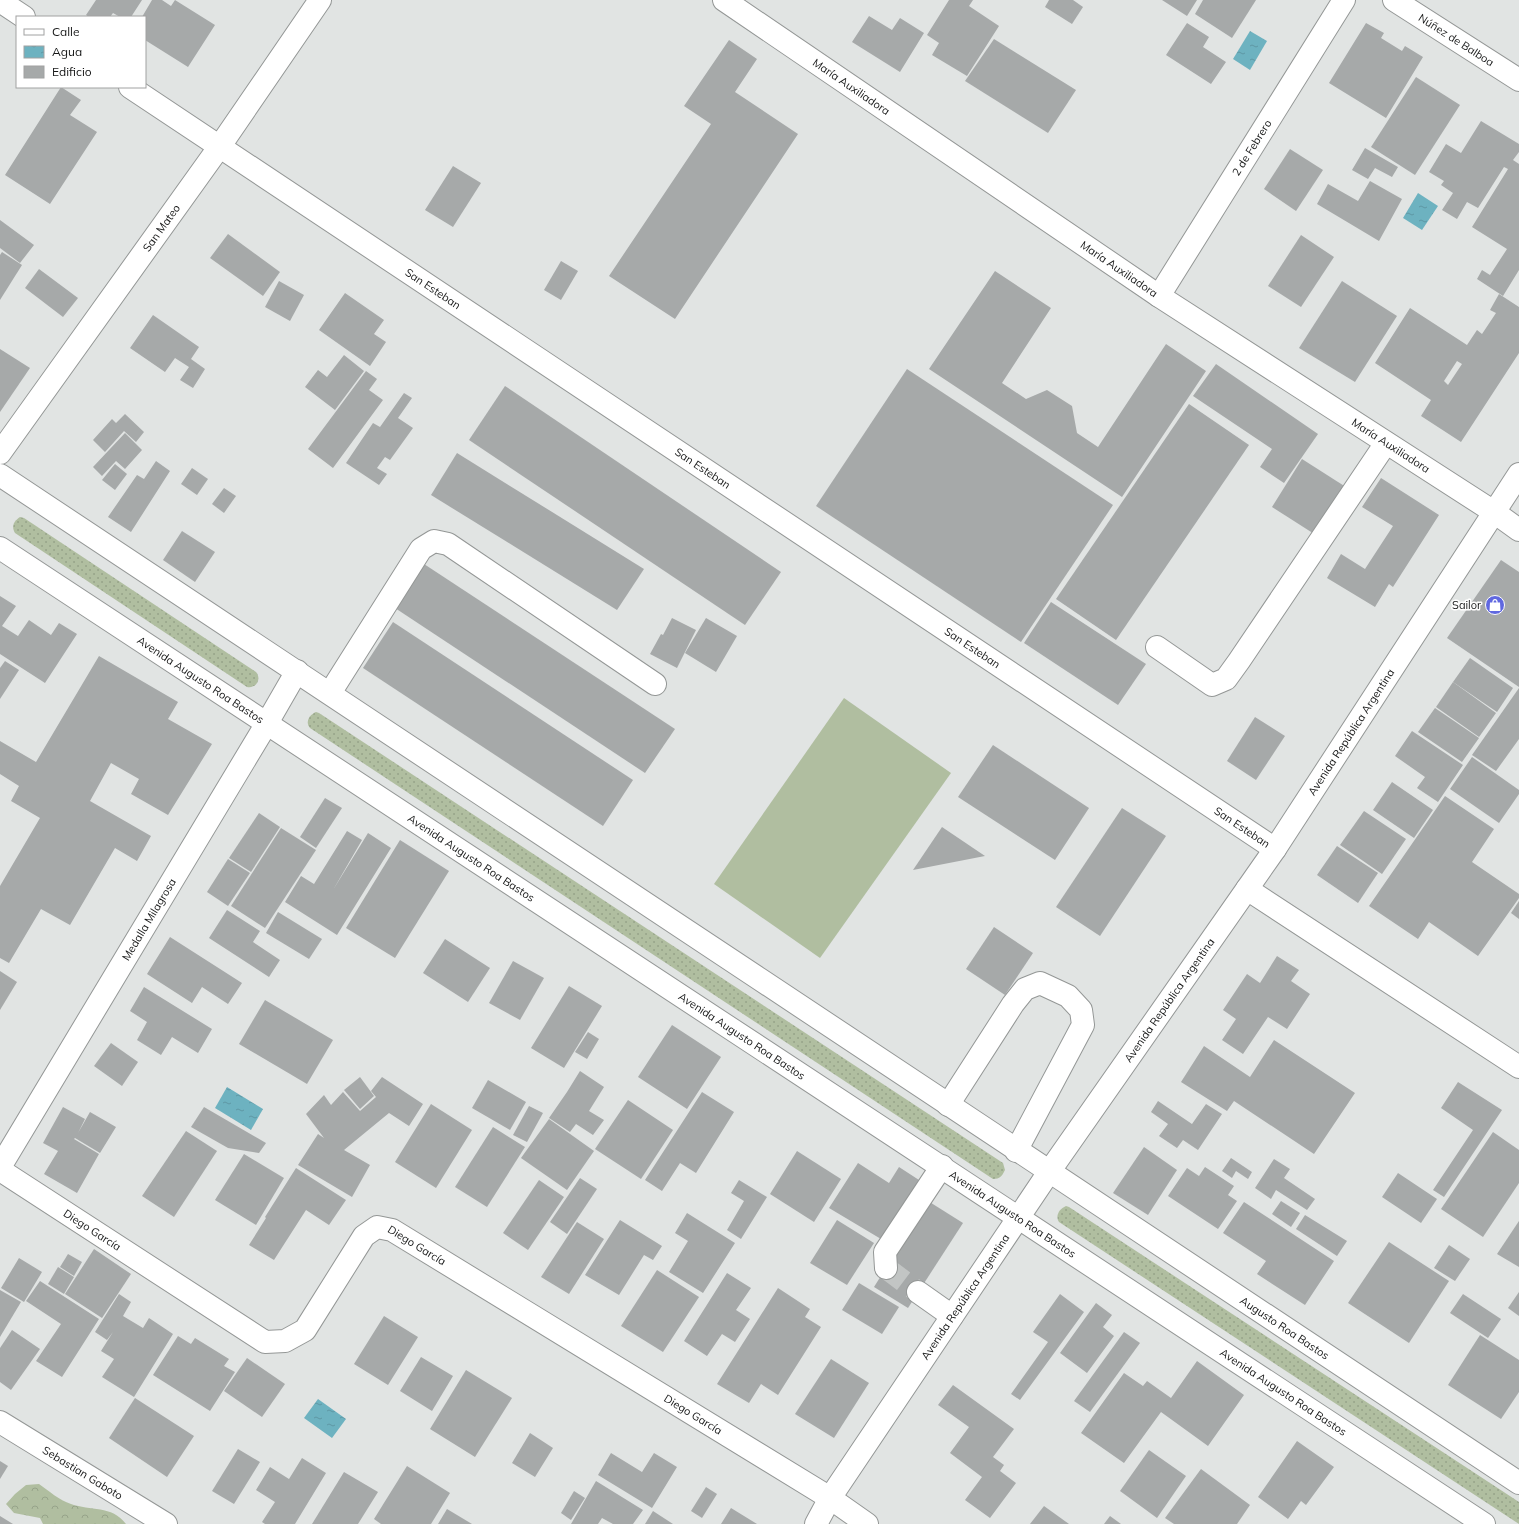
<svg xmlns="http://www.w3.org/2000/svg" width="1519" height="1524" font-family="Mulish,sans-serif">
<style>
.grass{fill:url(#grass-dots)}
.forest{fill:url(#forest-crowns)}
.pitch{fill:#b0bea0}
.water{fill:url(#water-ripples)}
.building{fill:#a6a9a9;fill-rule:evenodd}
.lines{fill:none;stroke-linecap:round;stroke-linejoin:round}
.minor-tunnel{stroke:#c2c5c4;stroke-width:22;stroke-dasharray:22 11;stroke-linecap:butt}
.minor-casing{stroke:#949796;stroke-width:24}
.major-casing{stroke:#949796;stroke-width:24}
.minor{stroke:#fff;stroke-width:22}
.major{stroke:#fff;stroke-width:22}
.labels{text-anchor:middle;stroke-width:3;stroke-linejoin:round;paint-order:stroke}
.street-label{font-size:11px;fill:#151616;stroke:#fff}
.poi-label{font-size:11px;fill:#151616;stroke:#fff;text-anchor:end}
</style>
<defs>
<pattern id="grass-dots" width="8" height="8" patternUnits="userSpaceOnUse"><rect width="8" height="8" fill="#b0bea0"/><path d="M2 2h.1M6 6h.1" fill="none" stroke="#96a389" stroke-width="1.8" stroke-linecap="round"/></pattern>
<pattern id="forest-crowns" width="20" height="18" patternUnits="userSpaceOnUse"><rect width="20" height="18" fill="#b0bea0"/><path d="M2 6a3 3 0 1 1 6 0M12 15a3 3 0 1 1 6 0" fill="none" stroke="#96a389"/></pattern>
<pattern id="water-ripples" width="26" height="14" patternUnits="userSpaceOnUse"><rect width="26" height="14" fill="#6db2c0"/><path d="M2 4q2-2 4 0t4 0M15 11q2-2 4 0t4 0" fill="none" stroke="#5e98a4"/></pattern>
</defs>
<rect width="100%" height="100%" fill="#e1e4e3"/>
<g class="grass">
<path d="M20,517l4,1 232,154c6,7 0,17 -9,15l-232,-154c-4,-7 -1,-12 5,-16z"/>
<path d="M316,712l3,1 684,450 2,7c-3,6 -5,9 -12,9l-683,-451c-5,-6 -1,-13 6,-16z"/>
<path d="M1066,1206l3,1 450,295v22l-460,-302c-4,-6 0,-13 7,-16z"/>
</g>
<path class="forest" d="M39,1484c10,7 20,16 32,20 19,7 41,1 55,20h-83l-3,-6 -26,-5 -8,-9 9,-10 11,-9z"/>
<path class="pitch" d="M844,698l107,75 -131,185 -106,-74z"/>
<g class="water">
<path d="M1250,31l17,10 -17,29 -17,-11z"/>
<path d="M1418,193l20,13 -16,24 -19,-12z"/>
<path d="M227,1087l36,22 -12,21 -36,-22z"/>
<path d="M318,1399l28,20 -14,19 -28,-20z"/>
</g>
<g class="building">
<path d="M96,0h46l-11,17h-11l-7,-4 -3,4h-21l-3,-2z"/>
<path d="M152,0h10l9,6 4,-6 40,25 -27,42 -43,-27v-23h-3z"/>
<path d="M949,0h24l-4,6 30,20 -32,50 -35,-21 7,-12 -12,-8z"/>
<path d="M1049,0h24l10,7 -11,17 -27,-17z"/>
<path d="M1162,0h35l-10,16z"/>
<path d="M1203,0h53l-24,38 -37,-24z"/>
<path d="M869,16l23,14 8,-12 24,15 -24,39 -48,-30z"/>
<path d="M1187,23l22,14 -6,10 23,15 -15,22 -45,-29z"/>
<path d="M1366,23l18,10 -3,5 21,13 3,-5 18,11 -37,61 -57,-35z"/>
<path d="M994,39l82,51 -28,43 -83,-52z"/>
<path d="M729,40l28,19 -22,33 63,42 -123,185 -66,-43 102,-152 -27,-18z"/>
<path d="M1416,77l44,28 -45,70 -44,-28z"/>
<path d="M61,87l20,13 -11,15 27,17 -47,72 -45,-29z"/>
<path d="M1481,121l38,23v8l-6,8 6,4v106l-16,26 -26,-17 5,-9 8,5 17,-26 -35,-22 36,-58 -4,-2 -26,41 -11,-6 -10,17 -15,-9 11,-17 -12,-8 3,-4 -15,-9 17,-28 15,9z"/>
<path d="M1365,148l33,19 -6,10 -17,-9 -7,11 -16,-9z"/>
<path d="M1290,149l33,21 -27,41 -32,-22z"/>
<path d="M453,166l28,17 -28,44 -28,-17z"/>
<path d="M1370,181l32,18 -23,42 -62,-37 11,-20 30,17z"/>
<path d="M0,220l34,25 -14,18 -20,-15z"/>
<path d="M228,234l52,38 -17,24 -53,-38z"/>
<path d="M1301,235l33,22 -33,50 -33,-21z"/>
<path d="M2,252l20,13 -22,35v-45z"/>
<path d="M561,261l17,10 -17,29 -17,-10z"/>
<path d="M39,269l39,29 -15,19 -38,-29z"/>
<path d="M995,271l56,37 -49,75 24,16 21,-9 25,16 5,27 21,14 68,-103 40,27 -84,126 -193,-128z"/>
<path d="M279,281l25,14 -14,26 -25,-14z"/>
<path d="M1342,281l55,35 -42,66 -56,-34z"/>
<path d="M345,293l39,27 -10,14 12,8 -16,24 -51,-36z"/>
<path d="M1499,294l20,13v46l-58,89 -40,-26 10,-16 -56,-37 35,-55 57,37 10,-15 5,4 14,-21 -6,-3zM1457,361l5,3 -14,21 -4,-4z"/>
<path d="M153,315l46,32 -8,12 14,10 -12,19 -13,-8 9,-13 -14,-9 -10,14 -35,-24z"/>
<path d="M0,349l30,19 -30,44z"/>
<path d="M344,355l20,16 -29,39 -30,-23 13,-17 9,7z"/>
<path d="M1216,364l102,70 -34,49 -24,-16 12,-18 -79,-53z"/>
<path d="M907,369l206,136 -92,137 -205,-136z"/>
<path d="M366,371l11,8 -8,11 14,10 -50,68 -25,-19z"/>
<path d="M505,386l276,186 -36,53 -276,-185z"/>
<path d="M404,393l8,5 -14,20 15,10 -23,32 -5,-3 -8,11 10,6 -8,11 -33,-22 27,-40 7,4z"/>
<path d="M1189,404l60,41 -133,195 -60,-41z"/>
<path d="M125,414l19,18 -8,10 -12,-11 -19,21 -12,-12 19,-21 4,4z"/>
<path d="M125,433l17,17 -17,19 -9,-8 -14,15 -9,-9z"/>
<path d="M457,453l187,116 -27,41 -186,-115z"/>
<path d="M1302,459l47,30 -30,48 -47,-30z"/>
<path d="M156,461l14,10 -39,61 -23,-15 29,-42 7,4z"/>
<path d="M115,464l12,10 -12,16 -13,-10z"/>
<path d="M192,468l16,11 -11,16 -16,-11z"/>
<path d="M1381,478l58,37 -46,72 -4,-3 -14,23 -48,-29 14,-24 24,15 28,-43 -31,-19z"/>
<path d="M224,488l12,8 -12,17 -12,-9z"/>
<path d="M182,531l33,21 -20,30 -32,-22z"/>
<path d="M1501,560l18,12v115l-72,-49z"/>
<path d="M424,564l251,165 -30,44 -250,-165z"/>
<path d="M0,596l16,10 -14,20 16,10 11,-16 22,15 8,-12 18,11 -32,49 -45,-29z"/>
<path d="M1051,602l95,62 -28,41 -94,-62z"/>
<path d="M672,618l24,12 -19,38 -27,-14 11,-20 2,1z"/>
<path d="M706,618l31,18 -21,36 -31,-19z"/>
<path d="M393,622l240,158 -30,46 -240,-158z"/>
<path d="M99,656l79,46 -10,17 44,25 -44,71 -37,-21 8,-15 -28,-16 -21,38 61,35 -14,25 -22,-13 -45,77 -29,-16 -32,54 -9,-5v-72l40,-68 -29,-17 8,-15 -19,-12v-33l36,21z"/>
<path d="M1470,658l43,30 -16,24 -44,-30z"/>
<path d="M5,661l14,9 -19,29v-31z"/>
<path d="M1453,682l43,31 -17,24 -43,-30z"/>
<path d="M1519,688v51l-23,32 -24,-16z"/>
<path d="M1435,708l44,30 -17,24 -44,-30z"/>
<path d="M1255,717l30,19 -29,44 -29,-19z"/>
<path d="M1412,731l51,34 -25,37 -21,-14 8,-11 -30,-21z"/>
<path d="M993,745l96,63 -34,52 -97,-63z"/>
<path d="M1472,757l47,33v4l-20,29 -49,-34z"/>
<path d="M1392,782l41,28 -19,28 -41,-28z"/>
<path d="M1445,796l49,33 -22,33 47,32v4l-41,58 -49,-34 -11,17 -49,-33z"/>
<path d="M325,798l17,10 -26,40 -16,-11z"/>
<path d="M1122,808l44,28 -66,100 -44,-29z"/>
<path d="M1364,811l42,28 -24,35 -42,-29z"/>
<path d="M259,813l21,14 -29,45 -22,-14z"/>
<path d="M942,827l43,29 -72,14z"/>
<path d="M281,828l35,22 -51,78 -34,-22z"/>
<path d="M347,831l15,9 -29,50 35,-57 23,15 -54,87 -52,-33 16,-26 13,8z"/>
<path d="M400,840l49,31 -54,87 -49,-30z"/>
<path d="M1337,846l41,27 -20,30 -41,-28z"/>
<path d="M228,859l22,14 -22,33 -21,-14z"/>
<path d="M1519,901v18l-8,-6z"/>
<path d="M227,910l33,21 -7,11 27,18 -11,17 -60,-39z"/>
<path d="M278,912l44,27 -13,20 -43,-26z"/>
<path d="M994,927l39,26 -28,42 -39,-26z"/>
<path d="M170,937l72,46 -14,21 -26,-17 -10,16 -45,-29z"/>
<path d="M445,939l45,29 -22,34 -45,-29z"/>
<path d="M1277,956l22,14 -8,11 19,13 -23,35 -19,-12 -25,37 -21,-14 14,-21 -13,-9 24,-36 13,9z"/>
<path d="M513,961l31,17 -24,42 -31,-17z"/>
<path d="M0,971l17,11 -17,28z"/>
<path d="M569,986l33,20 -38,62 -33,-20z"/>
<path d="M144,987l68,42 -14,24 -26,-16 -11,18 -24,-15 10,-18 -17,-11z"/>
<path d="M265,1000l68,40 -26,44 -68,-40z"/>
<path d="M672,1025l49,32 -34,52 -49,-32z"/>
<path d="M588,1032l11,7 -12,20 -12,-7z"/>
<path d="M1274,1040l81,53 -41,61 -80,-53 -7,10 -46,-29 23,-36 46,31z"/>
<path d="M111,1043l27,19 -16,24 -28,-20z"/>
<path d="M580,1071l24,16 -15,24 15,9 -11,15 -17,-11 -6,8 -21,-14 18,-26 11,7 -11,-7z"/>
<path d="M360,1077l14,19 -14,13 -16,-19z"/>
<path d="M382,1077l41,27 -14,22 -20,-13 -45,37 26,15 -18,32 -54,-32 20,-31 6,4 -18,-24 18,-19 7,10 12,-13 17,19 16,-14 -5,-6z"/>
<path d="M488,1080l38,22 -16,28 -38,-22z"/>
<path d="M1458,1082l44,28 -58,87 -11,-7 40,-60 -32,-22z"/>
<path d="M702,1092l32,20 -38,61 -16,-10 -18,28 -17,-11z"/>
<path d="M628,1100l45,30 -32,49 -46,-30z"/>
<path d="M1158,1101l34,23 14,-20 16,10 -24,36 -15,-10 -6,8 -18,-12 9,-12 -17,-12z"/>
<path d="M431,1104l41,26 -36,58 -41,-26z"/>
<path d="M529,1106l14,7 -16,29 -14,-7z"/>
<path d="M63,1107l22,12 -7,14 12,-21 26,15 -16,26 -25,-15 -1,1 25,15 -22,39 -33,-19 14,-23 -15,-8z"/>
<path d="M204,1107l62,36 -7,10 -31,-5 -37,-21z"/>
<path d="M549,1119l45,32 -27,39 -46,-32z"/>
<path d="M493,1127l32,20 -38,60 -32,-20z"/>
<path d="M186,1131l31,20 -43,66 -32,-21z"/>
<path d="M1493,1132l26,18v33l-36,54 -42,-28z"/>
<path d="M1144,1147l33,23 -29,45 -35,-22z"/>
<path d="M797,1151l44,28 -27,43 -44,-28z"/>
<path d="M244,1154l40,24 -28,47 -41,-25z"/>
<path d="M1231,1158l21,14 -4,7 -12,-8 -4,7 -10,-7z"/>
<path d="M1274,1159l16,10 -6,9 31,21 -8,11 -31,-20 -5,9 -16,-11z"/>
<path d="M858,1163l31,20 10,-16 20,13 -38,59 -52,-31z"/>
<path d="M1205,1167l29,19 -6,9 9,6 -19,28 -50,-33 19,-28 12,8z"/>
<path d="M296,1168l50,32 -17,25 -23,-15 -32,50 -25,-15 17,-27 -1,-1z"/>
<path d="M1398,1173l39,26 -16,24 -39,-26z"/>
<path d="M580,1178l17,11 -30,45 -17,-12z"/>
<path d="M539,1180l25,17 -36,53 -25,-17z"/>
<path d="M739,1180l28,17 -26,42 -14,-9 17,-29 -13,-8z"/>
<path d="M928,1201l35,22 -55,85 -34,-21z"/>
<path d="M1281,1201l19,12 -9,14 -19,-13z"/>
<path d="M1244,1202l90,59 -29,44 -48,-31 9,-13 -43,-28z"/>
<path d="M687,1213l48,30 -32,50 -34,-21 19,-31 -13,-8z"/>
<path d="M1305,1215l42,26 -10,15 -41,-27z"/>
<path d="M620,1220l42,26 -9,14 -9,-5 -25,40 -34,-20z"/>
<path d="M837,1220l37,23 -27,42 -37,-22z"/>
<path d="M1519,1221v46l-22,-13z"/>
<path d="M577,1222l27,17 -35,55 -28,-17z"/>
<path d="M1389,1242l60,39 -40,62 -61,-40z"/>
<path d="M1449,1245l21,14 -15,22 -21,-13z"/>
<path d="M94,1249l37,25 -29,44 -37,-24z"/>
<path d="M68,1254l14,8 -8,14 -14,-9z"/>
<path d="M19,1258l23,14 -18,30 -23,-14z"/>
<path d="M58,1267l16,10 -10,17 -16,-10z"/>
<path d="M657,1270l42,27 -36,55 -42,-26z"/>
<path d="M727,1273l24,15 -15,22 14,9 -15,23 -13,-8 -15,22 -23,-15z"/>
<path d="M40,1281l59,38 -37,58 -26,-16 25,-37 -35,-23z"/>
<path d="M859,1283l40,24 -17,27 -40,-24z"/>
<path d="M778,1288l32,21 -5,8 16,10 -43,68 -17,-11 -12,19 -32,-19z"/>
<path d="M0,1290l21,12 -21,35z"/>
<path d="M1519,1292v24l-11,-8z"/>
<path d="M119,1294l12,8 -8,14 20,12 6,-10 24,16 -39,63 -32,-20 12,-18 -13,-8 12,-19 -6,8 -12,-8z"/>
<path d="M1060,1294l24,18 -64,88 -9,-6 37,-52 -15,-10z"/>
<path d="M1463,1294l38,25 -13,19 -38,-25z"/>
<path d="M1096,1303l16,12 -9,12 11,9 -27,37 -27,-20z"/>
<path d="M384,1316l34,21 -30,48 -34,-21z"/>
<path d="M12,1330l28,19 -29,41 -11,-8v-34z"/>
<path d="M1124,1332l16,11 -50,69 -16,-11z"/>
<path d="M1480,1335l39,25v32l-18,27 -53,-34z"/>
<path d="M178,1336l13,8 4,-6 34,21 -5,7 11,6 -25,39 -57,-36z"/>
<path d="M421,1357l32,19 -21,35 -32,-20z"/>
<path d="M247,1358l38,26 -23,33 -38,-26z"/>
<path d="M831,1359l38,24 -35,55 -39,-24z"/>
<path d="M1197,1361l47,34 -36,51 -47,-34 -37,51 -43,-30 43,-60 19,13 4,-5 24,17z"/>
<path d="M466,1370l46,28 -37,59 -45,-28z"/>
<path d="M953,1385l61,44 -21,28 11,8 -4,6 16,12 -26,35 -25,-18 17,-23 -32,-24 19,-26 -31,-22z"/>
<path d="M135,1398l59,38 -27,41 -58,-39z"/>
<path d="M530,1433l23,15 -18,29 -23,-14z"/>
<path d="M1297,1441l37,26 -28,38 -5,-4 -13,18 -30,-22z"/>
<path d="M238,1449l22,13 -26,42 -22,-13z"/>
<path d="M1149,1450l37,26 -29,42 -37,-27z"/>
<path d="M611,1453l31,19 12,-19 23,14 -25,41 -54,-33z"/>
<path d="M302,1458l24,15 -31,51h-30l-3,-2 13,-20 -19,-12 14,-23 19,12z"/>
<path d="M0,1461l8,5 -8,13z"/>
<path d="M407,1466l43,27 -19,31h-50l-7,-5z"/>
<path d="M1201,1469l49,36 -13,19h-63l-9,-6z"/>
<path d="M344,1472l34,20 -20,32h-46z"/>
<path d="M596,1481l47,29 -10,14h-20l-11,-6 -4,6h-27z"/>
<path d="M706,1487l11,7 -15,24 -11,-7z"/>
<path d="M574,1491l11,7 -14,22 -10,-7z"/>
<path d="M1044,1506l25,18h-39z"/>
<path d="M731,1508l26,16h-36z"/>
<path d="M447,1509l25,15h-34z"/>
<path d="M653,1511l20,13h-28z"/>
<path d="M0,1516l13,8h-13z"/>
<path d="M1110,1516l11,8h-17z"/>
</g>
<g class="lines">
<path class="minor-tunnel" d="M886,1268l32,24"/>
<g class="minor-casing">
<g id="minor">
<path id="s1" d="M724,0l435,296 335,216 25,18"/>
<path id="s2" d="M1394,0l125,80"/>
<path d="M0,1l24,16"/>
<path id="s3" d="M130,87l1145,762"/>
<path id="s4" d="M1159,296l185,-296"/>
<path id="s5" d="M0,453l220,-307 100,-146"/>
<path d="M1157,647l55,38 14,-6 13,-18 147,-218"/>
<path d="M330,693l91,-144 13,-8 14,3 207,140"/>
<path d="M1247,889l272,178"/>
<path d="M948,1105l65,-101 12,-15 15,-6 28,13 13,14 2,15 -67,126"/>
<path id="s6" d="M0,1167l267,-444 30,-52"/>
<path id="s7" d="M0,1170l265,172 20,-1 20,-11 59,-94 13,-9 15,3 438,268 37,26"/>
<path d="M886,1268l-1,-16 57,-86"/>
<path d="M918,1292l34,24"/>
<path id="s8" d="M0,1422l166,102"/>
</g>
</g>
<g class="major-casing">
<g id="major">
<path id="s9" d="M0,475c507,335 1012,673 1519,1008"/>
<path id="s10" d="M0,548l1484,976"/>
<path id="s11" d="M816,1524l14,-26 219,-326 226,-323 244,-375"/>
</g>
</g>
<use href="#minor" class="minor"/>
<use href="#major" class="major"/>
</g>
<defs>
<g id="shop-disc" transform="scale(1)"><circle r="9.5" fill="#6068e0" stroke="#fff"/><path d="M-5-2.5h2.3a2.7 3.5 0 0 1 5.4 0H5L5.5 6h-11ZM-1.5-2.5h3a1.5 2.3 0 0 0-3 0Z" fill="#fff"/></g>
</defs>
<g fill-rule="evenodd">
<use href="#shop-disc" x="1495" y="605"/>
</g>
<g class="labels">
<g class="street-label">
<text dy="4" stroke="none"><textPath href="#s2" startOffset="74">Núñez de Balboa</textPath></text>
<text dy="4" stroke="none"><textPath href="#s1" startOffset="154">María Auxiliadora</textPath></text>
<text dy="4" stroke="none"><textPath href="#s4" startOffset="175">2 de Febrero</textPath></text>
<text dy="4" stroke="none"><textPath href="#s5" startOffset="277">San Mateo</textPath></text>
<text dy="4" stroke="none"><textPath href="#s1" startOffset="478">María Auxiliadora</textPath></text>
<text dy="4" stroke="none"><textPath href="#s3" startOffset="364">San Esteban</textPath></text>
<text dy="4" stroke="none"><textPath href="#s1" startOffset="802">María Auxiliadora</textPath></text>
<text dy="4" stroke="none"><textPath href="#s3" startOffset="688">San Esteban</textPath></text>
<text dy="4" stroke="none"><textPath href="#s3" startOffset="1012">San Esteban</textPath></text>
<text dy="4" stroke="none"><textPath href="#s10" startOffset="240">Avenida Augusto Roa Bastos</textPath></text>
<text dy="4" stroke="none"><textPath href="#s11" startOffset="956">Avenida República Argentina</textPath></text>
<text dy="4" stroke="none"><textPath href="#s3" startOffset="1336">San Esteban</textPath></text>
<text dy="4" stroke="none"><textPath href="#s10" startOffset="564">Avenida Augusto Roa Bastos</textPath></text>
<text dy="4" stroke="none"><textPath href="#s6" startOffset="289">Medalla Milagrosa</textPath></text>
<text dy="4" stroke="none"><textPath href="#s11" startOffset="632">Avenida República Argentina</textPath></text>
<text dy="4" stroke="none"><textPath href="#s10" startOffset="888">Avenida Augusto Roa Bastos</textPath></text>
<text dy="4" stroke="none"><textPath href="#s10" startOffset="1212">Avenida Augusto Roa Bastos</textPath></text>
<text dy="4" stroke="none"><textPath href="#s7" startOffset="110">Diego García</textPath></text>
<text dy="4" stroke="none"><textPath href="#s7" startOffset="530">Diego García</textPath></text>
<text dy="4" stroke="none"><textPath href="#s11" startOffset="272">Avenida República Argentina</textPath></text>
<text dy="4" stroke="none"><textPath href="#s9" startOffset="1542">Augusto Roa Bastos</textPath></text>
<text dy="4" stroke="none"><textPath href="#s10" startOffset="1536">Avenida Augusto Roa Bastos</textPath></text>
<text dy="4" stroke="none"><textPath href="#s7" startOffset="854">Diego García</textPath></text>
<text dy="4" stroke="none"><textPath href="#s8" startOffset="97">Sebastian Gaboto</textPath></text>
</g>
<g class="poi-label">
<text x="1481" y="609">Sailor</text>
</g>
</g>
<rect x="16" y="16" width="130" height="72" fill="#ffffff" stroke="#a1a2a2"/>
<rect x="24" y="29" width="20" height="6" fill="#ffffff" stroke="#a1a2a2"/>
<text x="52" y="36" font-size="12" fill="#151616">Calle</text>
<rect x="24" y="46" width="20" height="12" fill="url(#water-ripples)" stroke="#a1a2a2"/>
<text x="52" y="56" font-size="12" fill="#151616">Agua</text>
<rect x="24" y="66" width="20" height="12" fill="#a6a9a9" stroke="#a1a2a2"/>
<text x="52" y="76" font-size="12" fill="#151616">Edificio</text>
</svg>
